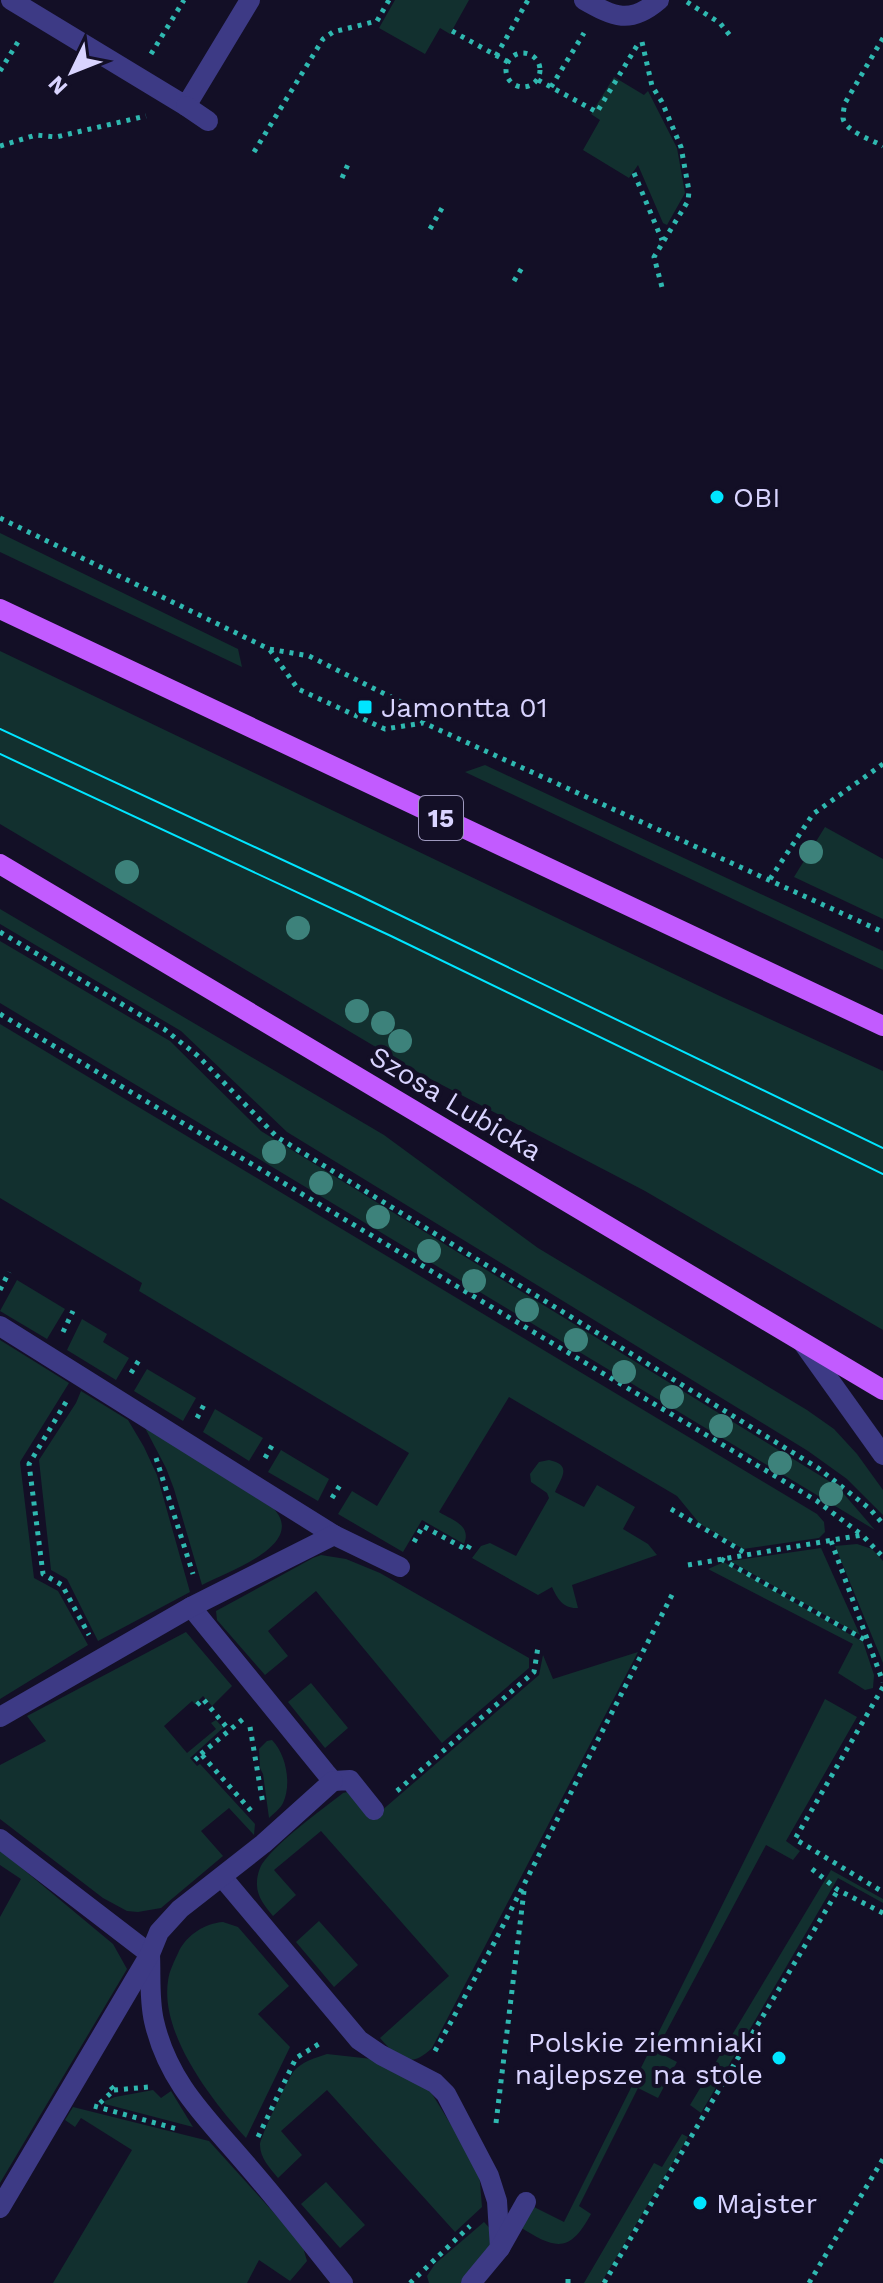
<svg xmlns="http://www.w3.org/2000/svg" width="883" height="2283" font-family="'Work Sans',sans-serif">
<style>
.green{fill:#12302f}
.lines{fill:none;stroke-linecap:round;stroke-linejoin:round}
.path{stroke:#2fb8b0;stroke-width:5;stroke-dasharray:4 6;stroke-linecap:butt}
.minor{stroke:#3d3a85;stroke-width:20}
.primary{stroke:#c25bff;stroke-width:20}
.tram{stroke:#00e5ff;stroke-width:2}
.tree{fill:#3d827b}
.poi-dot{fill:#00e5ff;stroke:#130f26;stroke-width:3}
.labels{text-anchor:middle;stroke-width:8;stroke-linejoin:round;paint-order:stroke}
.shield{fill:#130f26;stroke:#9e99be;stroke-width:2}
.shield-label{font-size:26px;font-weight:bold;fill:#d9d4ff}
.poi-label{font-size:28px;fill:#d9d4ff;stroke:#130f26;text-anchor:start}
.street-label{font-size:28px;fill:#d9d4ff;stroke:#130f26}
</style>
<rect width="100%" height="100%" fill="#130f26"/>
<g class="green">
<path d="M395,0h74l-19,34 -10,-6 -15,26 -46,-26z"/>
<path d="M614,77l30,18 4,-4 29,57 8,45 -18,32 -4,-2 -25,-58 -9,13 -46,-28 17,-30 -9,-6z"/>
<path d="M0,533l238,116 4,18 -242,-115z"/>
<path d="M0,651l724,347 159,73v259l-238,-139 -222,-116 -423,-251z"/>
<path d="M485,765l398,186v19l-418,-198z"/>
<path d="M825,827l58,32v60l-89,-42z"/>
<path d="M0,909l384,226 154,113 269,162 27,19 23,25 26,36v25l-36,-36 -39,-28 -521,-319 -106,-101 -181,-107z"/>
<path d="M0,941l170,100 91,90 576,355 38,44 -875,-527z"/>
<path d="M0,1024l817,490 7,8 1,10 -6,6 -76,11 -43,-25 -23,-28 -168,-99 -70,115c13,8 33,13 25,32l-42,-24 -19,32 -65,-38 14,-23 25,15 32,-53 -270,-162 3,-8 -142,-85z"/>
<path d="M17,1280l48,29 -18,30 -47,-28z"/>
<path d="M82,1319l25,15 -4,8 26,16 -13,22 -49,-30z"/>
<path d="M0,1340l69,43 -49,79 14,116 24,13 30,54 -88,54z"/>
<path d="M147,1369l49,29 -13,23 -49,-30z"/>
<path d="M81,1391l47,29 16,27 13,28 33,117 -92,49 -31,-62 -16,-9 -12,-110 37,-57z"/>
<path d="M215,1409l48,29 -14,23 -46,-29z"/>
<path d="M144,1426l130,83c33,36 -47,63 -72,76l-28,-96 -8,-21z"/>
<path d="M281,1450l48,29 -11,22 -50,-29z"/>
<path d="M549,1460c24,5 12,18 6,32l29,15 13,-22 38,22 -12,22 25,15 9,11 -85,30 6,23c-15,1 -21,-10 -26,-21l-14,8 -66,-37 9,-12 9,-3 26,13 33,-58 -2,-5 -16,-11 -1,-8 9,-12z"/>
<path d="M857,1544l15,5 11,12v102l-48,-117z"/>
<path d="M821,1548l39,87 -130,-74z"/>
<path d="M321,1555l25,4 34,14 149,85v10l-87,75 -126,-152 -48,40 20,25 -23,19 -48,-55 -1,-9 97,-53z"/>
<path d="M724,1562l139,80 11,33 -1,13 -8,2 -27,-17 15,-29 -145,-75z"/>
<path d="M186,1632l46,54 -20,20 -9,-10 -8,8 -3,-3 -28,25 23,27 29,-24 -5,-6 5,-3 7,8 -33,30 7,8 3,-2 55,60 -1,11 -25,-27 -28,23 22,25 -62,52 -23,4 -11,-1 -24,-13 -103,-79v-54l46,-24 -19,-25z"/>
<path d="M638,1652l-206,396c-24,23 -35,9 -52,-10l69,-62 -128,-145 -47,39 22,25 -23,21c-8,-10 -17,-20 -16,-34 0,-5 2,-13 5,-18 17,-24 57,-52 81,-71l4,-1 26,26 166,-143 4,-20 10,24z"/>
<path d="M311,1683l37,45 -23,20 -37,-46z"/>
<path d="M825,1699l32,18 -71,124 14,10 -7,9 -27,-15 -110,206 21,11 -19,36 -20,-10 -59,118 12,8c-21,39 -35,36 -71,13l12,-21 32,16z"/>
<path d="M272,1740c14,14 20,44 11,63 -3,6 -9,10 -14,15l-6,-44 -3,-6 -1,-19 8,-8z"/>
<path d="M0,1850l113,94 14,25 -127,214v-266l21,-38 -21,-14z"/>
<path d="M831,1870l52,29v4l-45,-25 -137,235 -11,-8z"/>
<path d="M319,1921l39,44 -24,22 -38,-45z"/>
<path d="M223,1922l15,5 51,59 -31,28 32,33 -44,91c-34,-37 -86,-104 -78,-157 1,-10 7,-21 11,-30 8,-16 26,-28 44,-29z"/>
<path d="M327,2054l54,6 48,29 50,81 3,37 -27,25 -128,-142 -46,41 21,24 -24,23c-8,-10 -18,-20 -18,-33 0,-7 28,-67 34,-74 9,-10 21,-13 33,-17z"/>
<path d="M153,2090l8,8 10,-7 22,36 -88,-23v-3l10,-4z"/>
<path d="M73,2107l136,34 93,103 5,17 -17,20 -31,-21 -12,23h-194l79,-133 -51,-32 -6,9 -10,-7z"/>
<path d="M682,2134l6,3 -87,146h-17l70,-120 8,4z"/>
<path d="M326,2182l39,43 -25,23 -39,-44z"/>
<path d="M484,2222l12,13 1,13 -36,35h-32l-2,-7 8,-12z"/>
</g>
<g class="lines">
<g class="path">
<path d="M687,2l33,21 12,15"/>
<path d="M452,31l56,31"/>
<path d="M883,38l-38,65c-1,3 -2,12 -2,15 2,13 29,22 40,28"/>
<path d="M642,42l10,44 10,16 19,45 8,44 -1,10 -34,56 9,34"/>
<circle cx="523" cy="70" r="17"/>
<path d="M151,54l33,-54"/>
<path d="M496,56l32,-56"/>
<path d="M0,71l21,-34"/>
<path d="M538,80l59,32 41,-68"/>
<path d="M551,87l33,-54"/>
<path d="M0,146l36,-11 20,2 90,-21"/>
<path d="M254,152l69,-113 10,-7 44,-11 12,-21"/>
<path d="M634,173l28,67"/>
<path d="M342,178l7,-16"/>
<path d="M430,229l12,-21"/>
<path d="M514,281l9,-15"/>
<path d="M0,518l269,131 40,7 92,46 23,21 459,209"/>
<path d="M270,650l28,39 87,40 38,-6"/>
<path d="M770,879l43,-65 70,-50"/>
<path d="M0,932l164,97 34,27 79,81 541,331 52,41 13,15"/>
<path d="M0,1014l817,487 45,34"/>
<path d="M0,1290l9,-18"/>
<path d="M63,1332l10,-21"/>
<path d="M131,1373l8,-13"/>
<path d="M66,1402l-37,62 14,110 19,11 27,50"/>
<path d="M197,1418l9,-17"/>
<path d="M156,1458l37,116"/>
<path d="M265,1458l9,-16"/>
<path d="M332,1498l10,-16"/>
<path d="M671,1509l76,45"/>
<path d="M831,1541l52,141"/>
<path d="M414,1542l9,-16 44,24 3,-5"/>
<path d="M721,1559l146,82"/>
<path d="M688,1565l174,-30 21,22"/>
<path d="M883,1687l-88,152 88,53"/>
<path d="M197,1705l6,-6 26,31"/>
<path d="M250,1727l13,77"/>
<path d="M201,1754l42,-35"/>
<path d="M195,1760l6,-6 52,59"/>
<path d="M397,1791l137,-119 4,-25"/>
<path d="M812,1869l26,21 45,23"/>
<path d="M435,2051l57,-104 182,-356"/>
<path d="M114,2090l35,-3"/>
<path d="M100,2103l14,-13 -7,-8"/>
<path d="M94,2106l83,23"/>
<path d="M496,2123l28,-232"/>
<path d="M258,2137l38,-79 26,-16"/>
<path d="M410,2283l60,-57"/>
<path d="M568,2283v-6"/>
<path d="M604,2283l234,-393"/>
<path d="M809,2283l74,-124"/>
</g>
<g class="minor">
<path d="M11,0l175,106 64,-106"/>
<path d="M584,0c30,17 46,25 75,0"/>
<path d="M186,106l22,15"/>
<path d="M0,1326l334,209"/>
<path d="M803,1343l80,112"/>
<path d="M191,1607l135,166 7,8 17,-1 24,30"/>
<path d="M0,1717l191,-110 143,-72 66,32"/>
<path d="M0,1839l150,115"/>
<path d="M222,1877l137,163 22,15 54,28 11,11 43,82 8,25 3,47"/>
<path d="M150,1954c1,23 -1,45 4,67 14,62 53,97 92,143 34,39 65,79 97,119"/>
<path d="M0,2208l150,-254 9,-22 21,-23 83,-65 70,-63"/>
<path d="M471,2283l29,-35 26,-46"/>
</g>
<g class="primary">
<path d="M0,609l883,417"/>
<path d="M0,864l883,526"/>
</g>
<g class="tram">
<path d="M0,729l356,165 527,254"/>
<path d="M0,754l391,182 492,238"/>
</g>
</g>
<g class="tree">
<circle cx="811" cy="852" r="12"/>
<circle cx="127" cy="872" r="12"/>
<circle cx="298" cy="928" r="12"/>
<circle cx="357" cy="1011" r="12"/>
<circle cx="383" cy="1023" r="12"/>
<circle cx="400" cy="1041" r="12"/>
<circle cx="274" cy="1152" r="12"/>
<circle cx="321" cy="1183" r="12"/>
<circle cx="378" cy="1217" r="12"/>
<circle cx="429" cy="1251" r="12"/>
<circle cx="474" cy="1281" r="12"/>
<circle cx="527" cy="1310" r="12"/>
<circle cx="576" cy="1340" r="12"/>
<circle cx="624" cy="1372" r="12"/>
<circle cx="672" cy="1397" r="12"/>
<circle cx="721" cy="1426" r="12"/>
<circle cx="780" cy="1463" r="12"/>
<circle cx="831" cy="1494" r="12"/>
</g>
<g class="poi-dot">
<circle cx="717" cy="497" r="8"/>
<rect x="357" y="699" width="16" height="16" rx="4"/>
<circle cx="779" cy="2058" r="8"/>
<circle cx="700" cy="2203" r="8"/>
</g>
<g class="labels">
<rect class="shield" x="419" y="796" width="44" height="44" rx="6"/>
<g class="shield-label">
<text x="441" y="827">15</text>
</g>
<g class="poi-label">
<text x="733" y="507">OBI</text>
<text x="381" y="717">Jamontta 01</text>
<text x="763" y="2052" text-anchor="end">Polskie ziemniaki<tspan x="763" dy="32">najlepsze na stole</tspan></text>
<text x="716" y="2213">Majster</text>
</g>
<g class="street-label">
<text transform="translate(456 1103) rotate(31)" y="10">Szosa Lubicka</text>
</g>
</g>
<g transform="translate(72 72) rotate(227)" stroke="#130f26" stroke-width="6" paint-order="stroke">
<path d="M0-6L14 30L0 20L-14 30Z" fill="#d9d4ff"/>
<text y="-12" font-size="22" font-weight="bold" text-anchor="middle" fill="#d9d4ff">N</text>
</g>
</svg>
